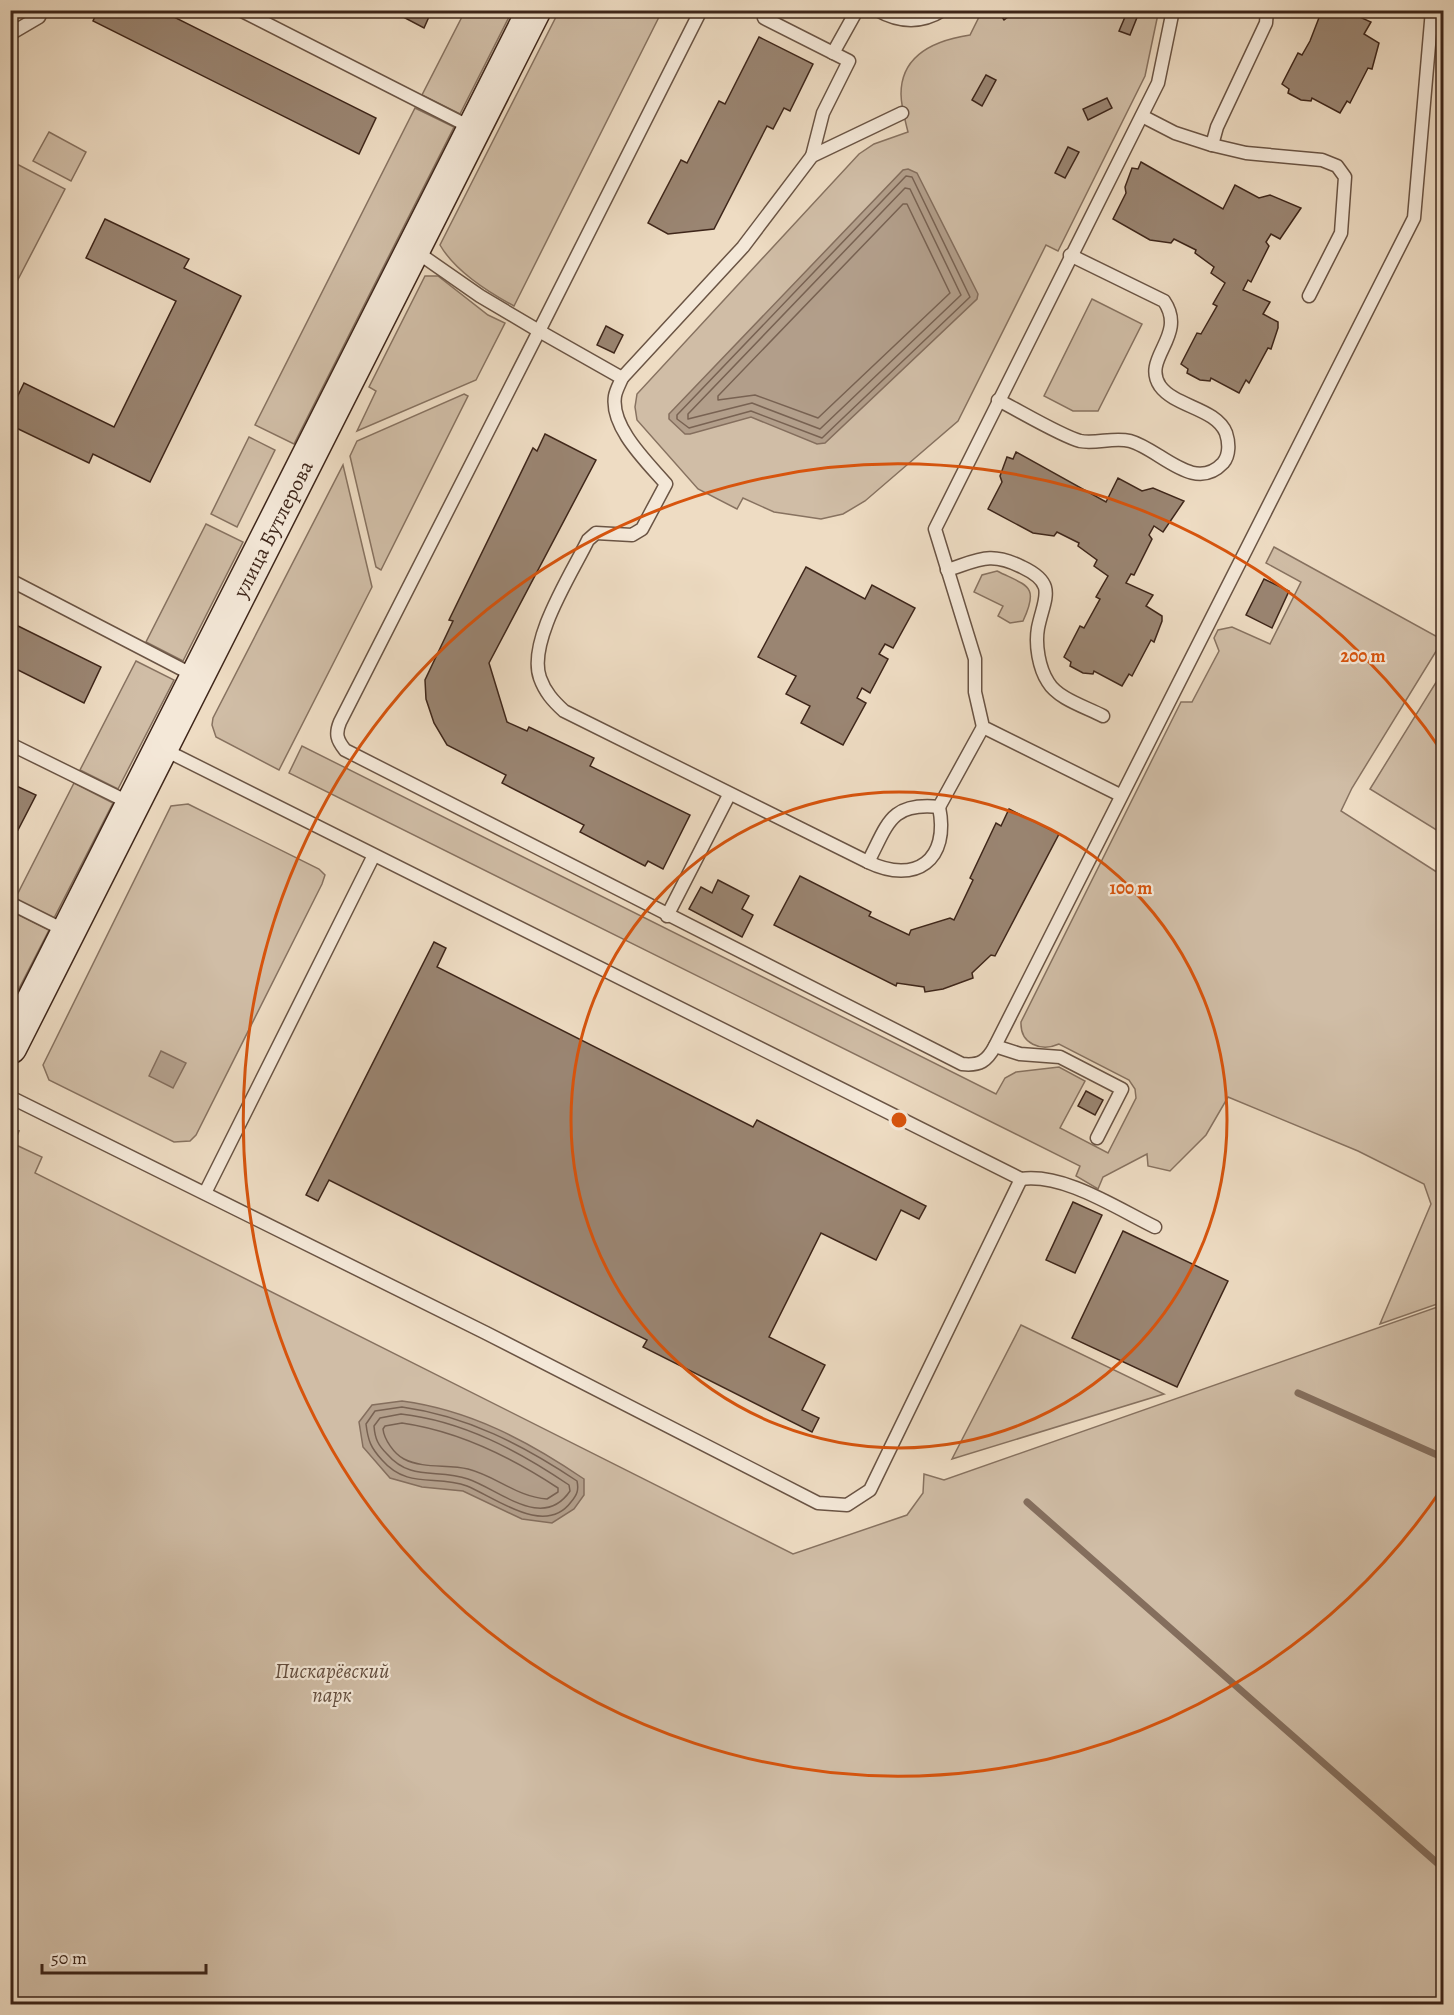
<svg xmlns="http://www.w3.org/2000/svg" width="1454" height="2015" font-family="Alegreya,serif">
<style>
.green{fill:#d0bda6;stroke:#877260;stroke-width:1.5}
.water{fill:#b29e8a;stroke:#846e5d;stroke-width:1.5}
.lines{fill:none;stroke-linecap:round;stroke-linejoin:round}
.shore{stroke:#786252;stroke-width:1.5}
.stream{stroke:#846e5d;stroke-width:7}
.building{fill:#9a8572;stroke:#3e261a;stroke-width:1.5}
.lane-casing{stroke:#6a5444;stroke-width:15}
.secondary-casing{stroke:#3e261a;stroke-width:36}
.lane{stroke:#f4e8d8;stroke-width:12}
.secondary{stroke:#f4e8d8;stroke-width:33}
.ring{fill:none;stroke:#d7540d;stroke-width:3}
.labels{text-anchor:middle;stroke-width:4.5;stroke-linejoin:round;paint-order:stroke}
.street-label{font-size:21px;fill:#3e261a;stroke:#f4e8d8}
.park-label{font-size:21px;font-style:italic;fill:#624c3d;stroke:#f4e8d8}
.centre{fill:#d7540d;stroke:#f4e8d8;stroke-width:3}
.ring-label{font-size:18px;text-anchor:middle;font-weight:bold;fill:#d7540d;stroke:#f4e8d8;stroke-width:4.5;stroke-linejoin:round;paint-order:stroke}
</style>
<rect width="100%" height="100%" fill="#eedcc3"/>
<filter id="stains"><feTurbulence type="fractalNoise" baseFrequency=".00333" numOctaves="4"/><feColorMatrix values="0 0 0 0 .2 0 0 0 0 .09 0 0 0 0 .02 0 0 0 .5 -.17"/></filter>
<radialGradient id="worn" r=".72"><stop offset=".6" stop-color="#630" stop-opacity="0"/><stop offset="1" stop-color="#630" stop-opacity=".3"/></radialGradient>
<g class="green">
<path d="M1152,10l6,4 -13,62 -87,175 -12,-6 -88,176 -93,80 -22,13 -22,5 -47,-7 -31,-14 -6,11 -39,-20 -61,-69 -2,-13 2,-13 222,-240 15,-10 34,-12c-3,-12 -7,-26 -7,-38 0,-40 36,-54 69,-59l12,-24z"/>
<path d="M465,11h47l-52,103 -38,-19z"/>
<path d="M559,11h103l-148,295c-26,-14 -59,-35 -74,-61z"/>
<path d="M415,108l39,19 -160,317 -39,-19z"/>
<path d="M49,132l37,20 -15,29 -38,-20z"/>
<path d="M11,161l54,28 -54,104z"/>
<path d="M425,276h13l50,39 17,8 -29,57 -119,51 19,-40 -7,-4z"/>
<path d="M1092,299l50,25 -44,87h-25l-29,-15z"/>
<path d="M464,394l4,2 -87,174 -5,-3 -26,-111 7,-15z"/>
<path d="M249,437l26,13 -38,77 -26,-13z"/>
<path d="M343,465l29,122 -93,183 -63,-33 -4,-12 1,-7z"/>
<path d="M206,524l37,18 -60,119 -37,-19z"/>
<path d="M1274,547l169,93 -91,148 -11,23 102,65v426l-63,22 51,-120 -7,-20 -66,-33 -130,-54 -22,38 -36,36 -22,-5 -1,-12 -44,23 -5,12 -22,-13 4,-10 -791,-393 13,-27 694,348 9,-16 11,-6 43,-5 26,14 -25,47 48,25 28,-55 -1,-9 -6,-9 -70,-36c-18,8 -39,0 -38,-22l160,-320h11l27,-51 -5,-13 4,-8 14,-3 38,17 31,-62 -35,-19z"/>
<path d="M997,571c30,15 43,14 26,50l-13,2 -12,-7 5,-10 -29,-14 8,-17z"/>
<path d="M136,661l38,19 -56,109 -38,-19z"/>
<path d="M1443,671l1,163h-1l-73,-45z"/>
<path d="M74,783l39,20 -59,115 -39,-19z"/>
<path d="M188,804l131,65 6,6 -3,9 -126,251 -6,6 -16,1 -125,-62 -6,-15 128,-259z"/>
<path d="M11,911l38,19 -38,74z"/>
<path d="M10,1130l9,1 -5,13 28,13 -7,16 758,381 114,-39 16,-22 1,-19 20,6 499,-175v699h-1432z"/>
<path d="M1021,1325l143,69 -212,65z"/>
</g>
<g class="water">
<path d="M908,169l9,4 61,121 -1,5 -152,144 -8,1 -66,-27 -61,17h-5l-16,-15v-5l234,-244z"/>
<path d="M161,1051l25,12 -13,25 -24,-12z"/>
<path d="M402,1401c68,9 126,40 182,78v16l-10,14 -22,14 -30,-4 -59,-28 -41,-4 -32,-9 -27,-31 -4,-25 13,-17z"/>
</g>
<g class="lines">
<g class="shore">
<path d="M906,176l6,1 58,120 -148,141 -71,-27 -62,17 -12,-9v-4z"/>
<path d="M905,188l5,1 51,106 -141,134 -68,-26 -64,16v-5z"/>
<path d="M903,204h4l43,89 -132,125 -63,-23 -37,5v-4z"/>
<path d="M402,1407c65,9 121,38 175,74 2,9 0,14 -6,21 -26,35 -75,-4 -104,-16 -30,-12 -59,4 -85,-26 -11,-12 -14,-19 -16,-36l9,-13z"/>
<path d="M401,1414c62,7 118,37 168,71l1,6c-27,40 -70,-1 -102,-12 -30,-11 -57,3 -81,-25 -9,-9 -12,-15 -13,-28l6,-8z"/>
<path d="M402,1423c56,8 109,34 156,65v4l-11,7c-30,-2 -51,-23 -79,-30 -20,-5 -45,0 -64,-10 -10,-5 -20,-20 -21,-30l2,-3z"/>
</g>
<g class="stream">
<path d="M1298,1393l146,65"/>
<path d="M1027,1502l417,367"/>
</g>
</g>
<g class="building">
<path d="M98,10h62l216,108 -17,36 -266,-133z"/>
<path d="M390,10h42l-8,18z"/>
<path d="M997,10h20l-13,10z"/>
<path d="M1128,10h12l-10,25 -11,-4z"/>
<path d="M1322,10h22l27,12 -7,12 15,9 -7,26 -4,-1 -18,35 -3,-2 -7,12 -28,-15 -1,3 -10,-1 -13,-7 1,-4 -7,-5 16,-31 4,2 8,-14z"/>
<path d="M759,37l54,27 -23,47 -6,-3 -11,21 -6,-3 -53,103 -46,5 -20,-11 33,-63 6,3 32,-62 6,3z"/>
<path d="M986,75l10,5 -14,26 -10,-6z"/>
<path d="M1107,98l5,10 -24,12 -5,-11z"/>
<path d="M1068,147l11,5 -14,26 -10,-5z"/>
<path d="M1141,162l82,47 12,-24 24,13 11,-3 31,13 -21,31 -9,-5 -5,8 3,4 -18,36 -3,-2 -5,10 27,12 -7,12 15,8v6l-7,21 -3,-1 -19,35 -3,-3 -7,13 -28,-15 -1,3 -10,-1 -13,-7 1,-4 -7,-5 16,-31 4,1 16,-28 -4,-2 12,-21 -14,-10 3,-6 -19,-14 1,-3 -22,-11 -3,4 -21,-3 -37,-21 13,-26 -1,-6 7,-19 6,1z"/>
<path d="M105,219l84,40 -5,9 57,28 -91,186 -57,-28 -4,9 -79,-38v-13l14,-29 90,44 62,-126 -90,-43z"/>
<path d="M606,326l17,9 -9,18 -17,-8z"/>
<path d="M545,434l51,26 -107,203 18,59 20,9 2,-4 65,31 -4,8 100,49 -27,54 -15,-8 -3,5 -65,-34 4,-7 -82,-42 4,-8 -59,-30 -13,-22 -8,-24 -1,-19 28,-59 -4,-1 84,-172 4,3z"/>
<path d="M1016,452l90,50 12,-24 24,13 11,-3 31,13 -21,31 -9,-6 -5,9 3,4 -18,36 -3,-1 -5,9 27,12 -7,11 16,10v5l-8,21 -3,-2 -19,36 -3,-2 -7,12 -28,-15 -1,3 -10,-1 -13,-7 1,-4 -7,-5 16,-31 4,2 16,-29 -4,-2 12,-21 -14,-10 3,-6 -19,-14 1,-3 -22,-11 -3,4 -21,-3 -45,-24 14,-27 -2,-6 7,-19 6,2z"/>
<path d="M806,567l59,32 7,-14 43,23 -22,40 -8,-4 -6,10 9,5 -18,34 -8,-5 -5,10 9,5 -23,42 -42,-22 9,-17 -24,-12 10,-18 -38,-19z"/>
<path d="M1264,579l25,12 -17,37 -26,-13z"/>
<path d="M10,622l91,45 -17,36 -74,-37z"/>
<path d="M10,783l26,12 -18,35 -8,-4z"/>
<path d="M1009,809l50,25 -64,122 -4,-1 -19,18 1,5 -30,11 -18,3 -1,-5 -27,-4 -1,3 -122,-61 26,-49 71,36 -2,4 40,19 2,-5 39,-12 4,2 19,-40 -3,-2 26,-55 5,3z"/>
<path d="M718,880l31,16 -7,13 11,6 -11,22 -53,-28 12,-22 11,6z"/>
<path d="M434,942l12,6 -9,19 316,160 4,-7 169,86 -7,13 -18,-9 -25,50 -55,-27 -52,104 56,28 -23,45 17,8 -7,14 -169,-85 4,-7 -318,-160 -11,21 -12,-6z"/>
<path d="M1086,1091l17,9 -8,15 -17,-9z"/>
<path d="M1073,1202l29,13 -27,58 -29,-13z"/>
<path d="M1123,1231l105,50 -51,106 -105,-49z"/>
</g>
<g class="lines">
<g class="lane-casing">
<g id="lane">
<path d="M240,10l232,118"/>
<path d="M701,10l-162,321 83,47c-2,5 -6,12 -7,18 -5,31 32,66 51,88l-24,45 -10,6 -36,-2 -8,7c-16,33 -61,102 -48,138 5,14 13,23 24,33l304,151c20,-38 22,-60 71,-55l44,-80"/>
<path d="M877,10c23,13 44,14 66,0"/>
<path d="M764,18l85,43 -26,52 -11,43"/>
<path d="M10,34l29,-17 3,-7"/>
<path d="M833,53l24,-43"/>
<path d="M1142,116l33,17 37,12 34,8 76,7 15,6 8,11 -4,56 -32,63"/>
<path d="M1212,145l5,-18 49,-104 1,-13"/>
<path d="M414,250l66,46 59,35 -199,391c-5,12 -3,18 5,28l617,314c18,2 25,-3 33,-18l419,-828 18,-208"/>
<path d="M622,378l121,-131 69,-91 90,-43"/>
<path d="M998,400c20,10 63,36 82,41 16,3 34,-4 50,0 30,8 64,53 93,22 7,-8 6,-21 3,-30 -10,-25 -51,-26 -66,-47 -19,-28 28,-50 4,-85l-94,-46"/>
<path d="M947,570c32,-10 43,-19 75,-3 36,17 22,31 16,61 -3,17 1,40 10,54 10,17 38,25 55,34"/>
<path d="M10,580l185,96"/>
<path d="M10,744l122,60"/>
<path d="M163,749l858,430c43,-6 95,29 134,48"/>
<path d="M1120,795l-137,-68 -8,-35v-33l-40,-130 223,-446 15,-73"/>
<path d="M868,862c48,23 82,-2 71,-55"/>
<path d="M10,903l56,28"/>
<path d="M667,916l62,-121"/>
<path d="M995,1046l25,8 40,3 62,32 -25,49"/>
<path d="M10,1097l476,236 332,170 29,2 23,-15 151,-311"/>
<path d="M205,1193l168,-336"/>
</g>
</g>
<g class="secondary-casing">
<path id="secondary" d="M10,1047l524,-1037"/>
</g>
<use href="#lane" class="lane"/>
<use href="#secondary" class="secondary"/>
</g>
<g class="ring">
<circle cx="899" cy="1120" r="328"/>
<path d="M1443 1487A656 656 0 1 1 1443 753"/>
</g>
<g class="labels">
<g class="street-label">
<text transform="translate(273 529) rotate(-63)" y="7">улица Бутлерова</text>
</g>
<g class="park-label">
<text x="332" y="1678">Пискарёвский<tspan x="332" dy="24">парк</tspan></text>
</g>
</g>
<circle cx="899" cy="1120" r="9" class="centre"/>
<g class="ring-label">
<text x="1363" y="662">200 m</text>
<text x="1131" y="894">100 m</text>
</g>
<rect width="1454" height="2015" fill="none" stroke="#eedcc3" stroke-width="36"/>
<rect x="12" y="12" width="1430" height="1991" fill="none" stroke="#3e261a" stroke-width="3"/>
<rect x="18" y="18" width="1418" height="1979" fill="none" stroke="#3e261a" stroke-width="1.5"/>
<path d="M42 1964v9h164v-9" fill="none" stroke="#3e261a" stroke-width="3"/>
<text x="51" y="1964" font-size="18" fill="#3e261a" stroke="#f4e8d8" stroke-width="4.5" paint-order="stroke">50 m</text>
<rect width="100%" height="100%" filter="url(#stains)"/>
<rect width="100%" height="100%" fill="url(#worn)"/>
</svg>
